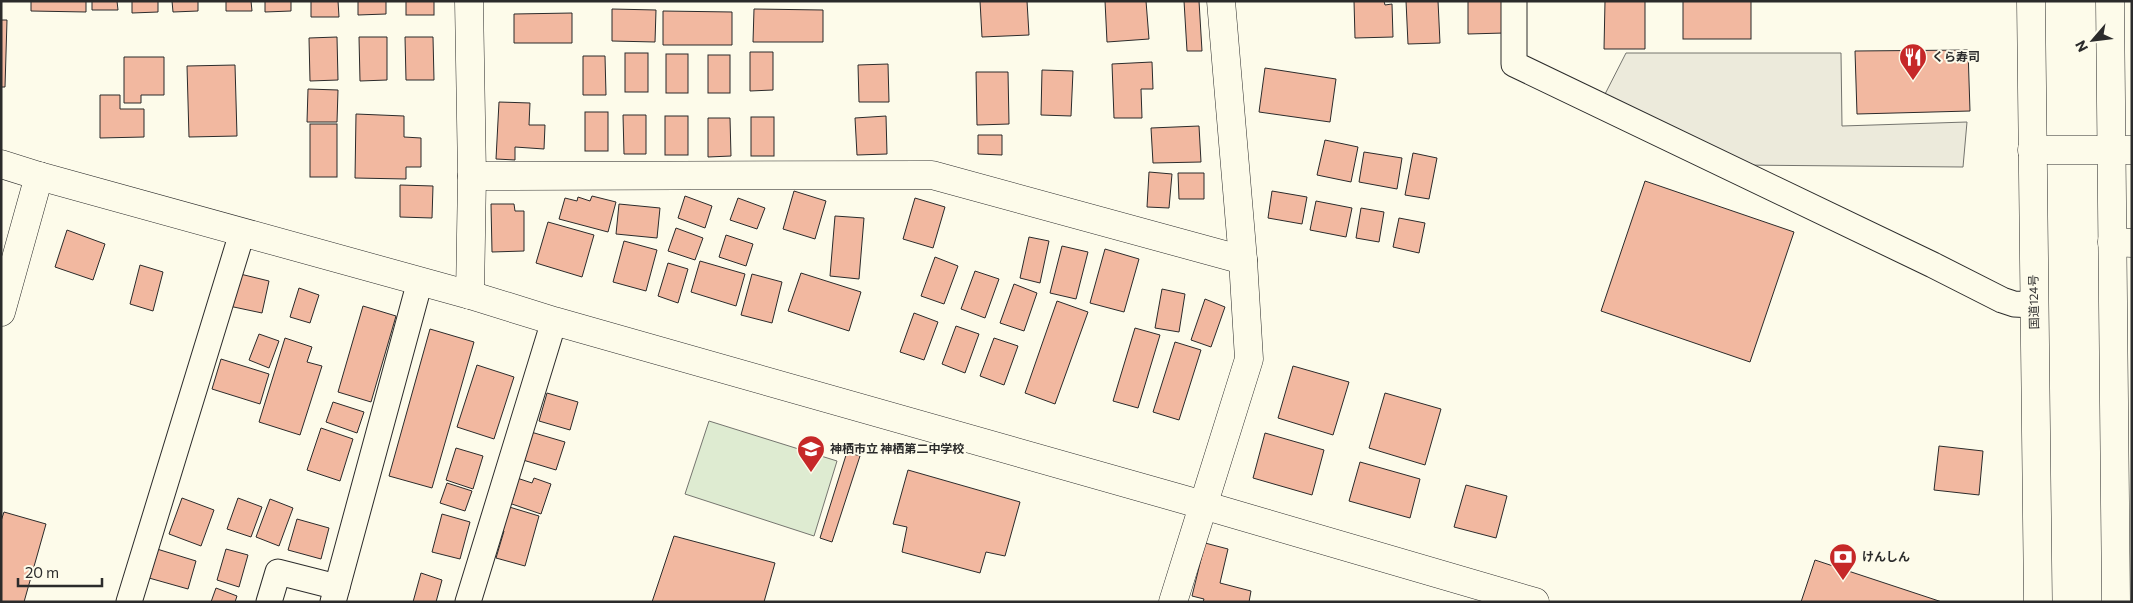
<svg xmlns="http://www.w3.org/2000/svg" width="2133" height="603" font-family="Commissioner,'Noto Sans JP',sans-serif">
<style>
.green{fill:#deebd1;stroke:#74746e}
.parking{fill:#eceadb;stroke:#74746e}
.building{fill:#f2b8a0;stroke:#2b2b2b}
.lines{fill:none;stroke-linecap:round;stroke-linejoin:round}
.minor-casing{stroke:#2b2b2b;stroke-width:27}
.tertiary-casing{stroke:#2b2b2b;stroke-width:29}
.trunk-casing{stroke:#2b2b2b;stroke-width:29}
.minor{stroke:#fdfbea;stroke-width:25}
.tertiary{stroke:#fdfbea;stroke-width:28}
.trunk{stroke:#fdfbea;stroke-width:28}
.labels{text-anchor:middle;stroke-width:4;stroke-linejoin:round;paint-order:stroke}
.poi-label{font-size:12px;font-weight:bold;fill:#2b2b2b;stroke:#fdfbea;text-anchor:start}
.street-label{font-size:12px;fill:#2b2b2b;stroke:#fdfbea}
</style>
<rect width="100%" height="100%" fill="#fdfbea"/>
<path class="green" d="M709,421l128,40 -23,75 -129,-42z"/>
<path class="parking" d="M1626,53h215l1,73 125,-4 -4,45 -227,-2 -133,-67z"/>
<g class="building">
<path d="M31,1h55v11l-55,-1z"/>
<path d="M92,1h25l1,9h-26z"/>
<path d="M132,1h26v11l-26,1z"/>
<path d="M172,1h26v10l-25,1z"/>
<path d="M226,1h25l1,10h-26z"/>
<path d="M265,1h26v10l-26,1z"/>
<path d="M311,1h27l1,16h-28z"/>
<path d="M358,1h28v13l-28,1z"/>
<rect x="406" y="1" width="28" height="14"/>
<path d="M980,1h47l2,34 -47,2z"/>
<path d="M1105,1h41l3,38 -42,3z"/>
<path d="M1184,1h15l3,50h-15z"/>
<path d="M1354,1h30l1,4 7,-1 1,33 -38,1z"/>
<path d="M1406,1h32l2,42 -32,1z"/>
<path d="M1468,1h36v32l-36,1z"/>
<path d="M1605,1h40v48h-41z"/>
<rect x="1683" y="1" width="68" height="38"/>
<path d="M612,9l44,1 -1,32 -43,-1z"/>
<path d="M754,9l69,1v32h-70z"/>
<path d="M663,11l69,1v33h-69z"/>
<path d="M572,13v30h-58v-29z"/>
<path d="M1,20h6l-2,67h-4z"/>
<path d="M337,37l1,43 -28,1 -1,-43z"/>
<path d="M359,37h28v43l-27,1z"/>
<path d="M405,37h28l1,43h-28z"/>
<path d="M1968,50l2,61 -113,3 -2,-63z"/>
<path d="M750,52h23v38l-23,1z"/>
<rect x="625" y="53" width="23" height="39"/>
<rect x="666" y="54" width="22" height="39"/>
<rect x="708" y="55" width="22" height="38"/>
<path d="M583,56h22l1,39h-23z"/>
<path d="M124,57h40v38h-23v8h-17z"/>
<path d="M1152,62l1,27h-12l1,29h-28l-2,-54z"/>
<path d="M888,64l1,38h-30l-1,-37z"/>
<path d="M235,65l2,71 -48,1 -2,-71z"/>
<path d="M1265,68l71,11 -6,43 -71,-10z"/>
<path d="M1042,70l31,1 -2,45 -30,-1z"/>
<path d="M976,72h32l1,52 -32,1z"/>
<path d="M308,89l30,1 -1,32h-30z"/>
<path d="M100,95h20v14h24v28l-44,1z"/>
<path d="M499,102l31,1 -1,22h16l-1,24 -29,-2v13l-19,-1z"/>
<rect x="585" y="112" width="23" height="39"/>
<path d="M356,114l48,2v21l17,1v29h-15v12l-51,-1z"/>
<path d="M623,115h23v39h-22z"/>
<rect x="665" y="116" width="23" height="39"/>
<path d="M886,116l1,38 -30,1 -2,-37z"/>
<rect x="751" y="117" width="23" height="39"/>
<path d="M708,118h22l1,38 -23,1z"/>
<rect x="310" y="124" width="27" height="53"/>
<path d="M1199,126l2,36 -48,1 -2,-35z"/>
<path d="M978,135h24v20l-24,-1z"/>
<path d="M1325,140l33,7 -7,35 -34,-7z"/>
<path d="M1364,152l38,6 -5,31 -38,-7z"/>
<path d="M1413,153l24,5 -8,41 -24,-4z"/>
<path d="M1149,172l23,2 -3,34 -22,-1z"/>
<path d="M1178,173h26v26h-25z"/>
<path d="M1645,181l149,51 -44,130 -149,-51z"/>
<path d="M400,185l33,1 -1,32 -32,-1z"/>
<path d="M794,191l32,10 -11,38 -32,-10z"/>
<path d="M1272,191l35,6 -5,27 -34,-6z"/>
<path d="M592,196l24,6 -8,30 -49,-13 6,-21 12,3 1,-4 12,4z"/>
<path d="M685,196l27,10 -7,22 -27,-10z"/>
<path d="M738,198l27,10 -8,21 -27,-9z"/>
<path d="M915,198l30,9 -12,41 -30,-9z"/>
<path d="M1316,201l36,7 -6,29 -36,-7z"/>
<path d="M491,204h23l1,7h9v40l-32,1z"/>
<path d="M619,204l41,4 -3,30 -41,-4z"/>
<path d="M1361,208l23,4 -5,30 -23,-4z"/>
<path d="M835,216l29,2 -5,61 -29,-3z"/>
<path d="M1399,218l26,5 -6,30 -26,-6z"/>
<path d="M548,222l46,13 -12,42 -46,-14z"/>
<path d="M676,228l27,10 -8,22 -27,-9z"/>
<path d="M67,230l38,14 -12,36 -38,-13z"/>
<path d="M726,235l27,9 -7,22 -27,-9z"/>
<path d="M1029,237l20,4 -9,42 -20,-5z"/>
<path d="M624,241l33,9 -11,41 -33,-9z"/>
<path d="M1062,246l26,6 -12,47 -26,-6z"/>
<path d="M1105,249l34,10 -15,53 -34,-9z"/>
<path d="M935,257l23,9 -14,38 -23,-8z"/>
<path d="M700,261l45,13 -9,32 -45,-14z"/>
<path d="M668,263l20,6 -10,34 -20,-7z"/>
<path d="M140,265l23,7 -10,39 -23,-7z"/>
<path d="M975,271l24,8 -14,39 -24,-9z"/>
<path d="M236,273l33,8 -7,32 -33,-7z"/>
<path d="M801,273l60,19 -12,39 -61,-20z"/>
<path d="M752,274l30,8 -10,41 -31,-8z"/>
<path d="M1014,284l23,9 -13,38 -24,-8z"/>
<path d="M299,288l20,7 -9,28 -20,-6z"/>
<path d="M1162,289l23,5 -6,38 -24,-4z"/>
<path d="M1205,299l20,8 -14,40 -20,-7z"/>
<path d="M1057,301l31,11 -33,92 -30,-11z"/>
<path d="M363,306l33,10 -25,86 -33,-10z"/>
<path d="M914,313l24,9 -14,38 -24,-8z"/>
<path d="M956,326l23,8 -14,39 -23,-9z"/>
<path d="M1135,328l25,7 -22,73 -25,-7z"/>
<path d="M430,329l44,13 -42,146 -43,-12z"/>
<path d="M259,334l20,7 -10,27 -20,-8z"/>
<path d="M285,338l27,9 -5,15 15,4 -22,69 -41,-13z"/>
<path d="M994,338l24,8 -14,39 -24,-9z"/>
<path d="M1175,342l26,8 -22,70 -26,-8z"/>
<path d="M221,359l48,15 -9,30 -48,-15z"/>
<path d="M477,365l37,12 -20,62 -37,-12z"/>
<path d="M1293,366l56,16 -16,53 -55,-17z"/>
<path d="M547,393l31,9 -8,28 -31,-9z"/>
<path d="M1385,393l56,16 -16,56 -56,-17z"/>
<path d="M333,402l31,10 -7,21 -31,-11z"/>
<path d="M321,428l32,11 -13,42 -33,-11z"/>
<path d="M531,432l34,10 -9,28 -33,-10z"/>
<path d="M1265,433l59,17 -12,45 -59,-17z"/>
<path d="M1939,446l44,5 -4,44 -45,-5z"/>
<path d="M456,448l27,8 -10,33 -27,-9z"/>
<path d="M847,452l13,4 -28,86 -12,-4z"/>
<path d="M1360,462l60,17 -10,39 -61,-17z"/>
<path d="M908,470l112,32 -15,54 -19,-4 -6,21 -78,-21 5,-25 -14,-3z"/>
<path d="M517,478l15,5 2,-5 17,6 -10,30 -32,-11z"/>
<path d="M447,483l25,8 -7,20 -25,-8z"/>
<path d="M1466,485l41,11 -11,42 -42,-11z"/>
<path d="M182,498l32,12 -13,36 -32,-12z"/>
<path d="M238,498l24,9 -11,30 -24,-8z"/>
<path d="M270,499l23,9 -14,38 -23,-9z"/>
<path d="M506,506l33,10 -14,50 -29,-8 8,-27 -5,-1z"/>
<path d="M4,512l42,12 -22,78h-23v-81z"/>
<path d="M442,514l28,8 -10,37 -28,-7z"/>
<path d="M297,519l32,9 -8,31 -33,-9z"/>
<path d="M674,536l101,27 -11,39h-112z"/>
<path d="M1205,543l23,6 -8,34 31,8 -2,11h-46l1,-3 -12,-3z"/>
<path d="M157,549l39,12 -8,28 -39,-11z"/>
<path d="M226,549l22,6 -9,32 -22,-7z"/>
<path d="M1815,560l127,42h-141z"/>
<path d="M421,573l21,7 -6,22h-23z"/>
<path d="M216,588l21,8 -2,6h-24z"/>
</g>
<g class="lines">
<g class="minor-casing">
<g id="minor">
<path d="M1514,1v63l419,201 69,35 12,4 20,1"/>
<path d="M129,602l113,-369"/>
<path d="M269,602l9,-30 59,15"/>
<path d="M333,602l87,-321"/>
<path d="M468,602l86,-281"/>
</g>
</g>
<g class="tertiary-casing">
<g id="tertiary">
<path d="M469,1l3,175 -2,119"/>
<path d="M2032,150h100"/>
<path d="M1,164l38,12 431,119 84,26 649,184 332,97"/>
<path d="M472,176l460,-1 311,85"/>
<path d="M2112,242l20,1"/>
<path d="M1,312l38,-136"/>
<path d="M1173,602l76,-243 -6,-99 -22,-259"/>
</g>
</g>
<g class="trunk-casing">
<g id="trunk">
<path d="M2031,1l7,601"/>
<path d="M2110,1l6,601"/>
</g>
</g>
<use href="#minor" class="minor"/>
<use href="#tertiary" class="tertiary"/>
<use href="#trunk" class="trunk"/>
</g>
<defs>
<g id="restaurant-pin" transform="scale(1.4375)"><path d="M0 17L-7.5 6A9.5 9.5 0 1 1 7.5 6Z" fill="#c62828" stroke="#fdfbea"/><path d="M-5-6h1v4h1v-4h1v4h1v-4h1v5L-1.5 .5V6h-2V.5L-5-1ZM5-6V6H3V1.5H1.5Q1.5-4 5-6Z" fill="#fff"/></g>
<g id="school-pin" transform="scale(1.4375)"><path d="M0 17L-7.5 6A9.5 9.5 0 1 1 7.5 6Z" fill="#c62828" stroke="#fdfbea"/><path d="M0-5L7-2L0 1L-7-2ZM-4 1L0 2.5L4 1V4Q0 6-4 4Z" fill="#fff"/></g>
<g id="bank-pin" transform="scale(1.4375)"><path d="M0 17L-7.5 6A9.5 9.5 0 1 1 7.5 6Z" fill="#c62828" stroke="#fdfbea"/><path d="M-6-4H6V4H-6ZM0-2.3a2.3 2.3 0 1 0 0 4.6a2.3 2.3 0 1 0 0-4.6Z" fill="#fff"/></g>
</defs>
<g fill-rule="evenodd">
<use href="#restaurant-pin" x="1913" y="57"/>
<use href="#school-pin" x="811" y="449"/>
<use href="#bank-pin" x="1843" y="557"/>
</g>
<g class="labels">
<g class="poi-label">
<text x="1932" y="61">くら寿司</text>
<text x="830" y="453">神栖市立 神栖第二中学校</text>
<text x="1862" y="561">けんしん</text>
</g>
<g class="street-label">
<text transform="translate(2034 302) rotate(-91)" y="4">国道124号</text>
</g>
</g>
<rect width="2133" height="603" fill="none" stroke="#2b2b2b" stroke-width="5"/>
<g transform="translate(2093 40) rotate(242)" stroke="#fdfbea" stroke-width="4" paint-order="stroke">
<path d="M0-4L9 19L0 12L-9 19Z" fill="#2b2b2b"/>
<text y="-8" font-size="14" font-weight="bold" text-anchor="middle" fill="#2b2b2b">N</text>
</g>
<path d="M18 578v8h84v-8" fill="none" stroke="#2b2b2b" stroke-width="2.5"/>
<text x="25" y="578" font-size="15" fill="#2b2b2b" stroke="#fdfbea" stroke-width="4" paint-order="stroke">20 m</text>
</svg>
